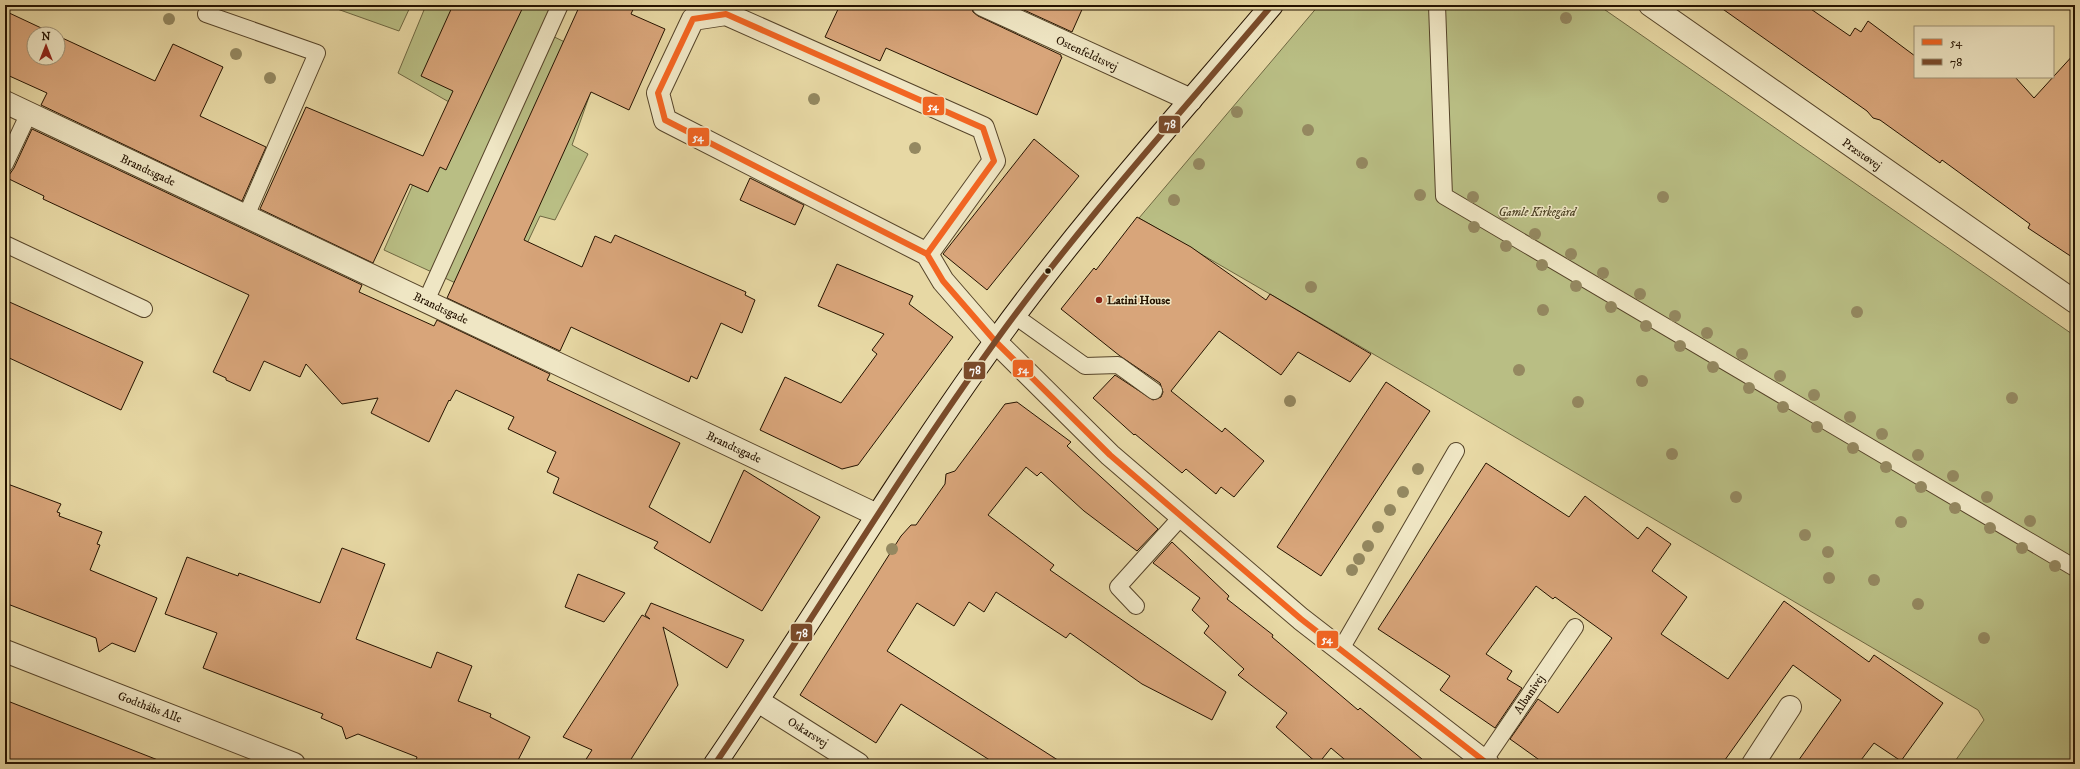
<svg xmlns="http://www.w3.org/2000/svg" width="2080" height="769" font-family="'IM FELL DW Pica',serif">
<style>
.green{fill:#b9be84;stroke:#6f6842}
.building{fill:#d8a57a;stroke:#251300}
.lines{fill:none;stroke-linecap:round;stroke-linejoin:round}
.service-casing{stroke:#564429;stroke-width:18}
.minor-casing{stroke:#564429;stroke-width:24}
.tertiary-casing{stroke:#564429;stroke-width:24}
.secondary-casing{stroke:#251300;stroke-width:24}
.service{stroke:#efe6c4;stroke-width:16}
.minor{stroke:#efe6c4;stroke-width:22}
.tertiary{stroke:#efe6c4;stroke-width:22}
.secondary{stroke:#efe6c4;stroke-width:22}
.bus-1-casing{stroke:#efe6c4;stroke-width:9}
.bus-2-casing{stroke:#efe6c4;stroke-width:9}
.bus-1{stroke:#f26522;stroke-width:6}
.bus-2{stroke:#7a4b2a;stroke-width:6}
.tree{fill:#948860}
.bus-dot{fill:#251300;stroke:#efe6c4;stroke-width:1.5}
.poi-dot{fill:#8f2418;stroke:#efe6c4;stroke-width:1.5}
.labels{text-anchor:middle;stroke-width:3;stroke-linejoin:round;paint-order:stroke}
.street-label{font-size:12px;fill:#251300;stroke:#efe6c4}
.park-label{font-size:12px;font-style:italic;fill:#514628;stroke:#efe6c4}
.poi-label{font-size:12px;font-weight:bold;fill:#251300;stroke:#efe6c4;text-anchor:start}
.line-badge{stroke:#efe6c4;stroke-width:1.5}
.badge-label{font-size:11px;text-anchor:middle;font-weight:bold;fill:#fff}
</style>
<rect width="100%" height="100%" fill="#e7d8a4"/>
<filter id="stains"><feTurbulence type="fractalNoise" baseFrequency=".005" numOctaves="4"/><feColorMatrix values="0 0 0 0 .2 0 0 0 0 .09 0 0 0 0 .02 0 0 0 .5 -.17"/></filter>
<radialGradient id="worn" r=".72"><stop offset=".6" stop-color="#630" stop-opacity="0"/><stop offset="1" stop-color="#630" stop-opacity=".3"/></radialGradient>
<g class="green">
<path d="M326,5h85l-12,26z"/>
<path d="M420,5h134l-12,26 60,29 -30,85 16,9 -33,66 -15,-4 -41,87 -115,-53 65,-148 -51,-29 26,-63 -6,-2z"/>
<path d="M1319,5h279l477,331v428h-122l31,-44 -6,-10 -548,-323 -291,-169z"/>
</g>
<g class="building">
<path d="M453,5h71l-78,165 -6,-3 -12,25 -18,-8 -37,79 -113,-54 46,-102 117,49 30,-65 -32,-15z"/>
<path d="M580,5h55l-4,9 34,15 -36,81 -38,-18 -67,148 58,27 13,-31 16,7 4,-8 131,57 -1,3 10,5 -13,33 -21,-10 -24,56 -6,-3 -2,6 -118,-55 -11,24 -113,-53z"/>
<path d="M840,5h131l2,7 5,4 83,39v2h1l-25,58 -151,-67 -6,13 -55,-24z"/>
<path d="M1013,5h71l-12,27z"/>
<path d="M1717,5h88l45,31 5,-8 6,4 7,-11 47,35v21h100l19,21 41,-45v206l-47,-31 2,-4 -88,-64 -2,3 -60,-43 -7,-2 -6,-7z"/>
<path d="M5,11l49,23h-20v24h24v-22l97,45 18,-37 50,23 -23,49 66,31 -24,54 -201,-96 6,-12 -42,-19z"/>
<path d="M32,129l330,156 -3,7 75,34 3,-6 113,54 -3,6 133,63 -31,64 61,36 34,-73 76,47 -58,94 -108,-63 4,-6 -105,-49 6,-15 -12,-6 9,-20 -48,-23 6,-12 -58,-27 -6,11 -1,-1 -20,42 -58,-29 7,-15 -36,6 -36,-40 -6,13 -36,-16 -14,30 -24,-11v-2l-13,-6 36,-77 -206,-96 1,-3 -37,-18 7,-10z"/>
<path d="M1034,139l45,37 -92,114 -44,-36z"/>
<path d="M750,178l54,27 -9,20 -55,-25z"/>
<path d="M1137,217l54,30 75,53 4,-6 101,60 -21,28 -52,-30 -17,23 -62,-44 -48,60 51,41 3,-4 39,33 -30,36 -13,-10 -5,7 -30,-25 -4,4 -47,-39 -1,1 -41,-37 22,-23 38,25 8,-3 2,-5 -3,-9 -40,-27 -59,-47 33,-41 2,2z"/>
<path d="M837,264l76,32 -4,8 44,33 -95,128 -16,4 -82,-39 25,-53 56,26 36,-49 -5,-4 12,-16 -66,-28z"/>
<path d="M5,300l138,62 -22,48 -116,-54z"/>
<path d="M1386,382l44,29 -109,165 -44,-29z"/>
<path d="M1017,402l54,40 -4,4 91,83 -21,22 -53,-40 -43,-39 -4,4 -11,-9 -38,48 66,50 -4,5 176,122 -14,28 -70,-36 -72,-51 -4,5 -70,-46 -12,20 -15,-10 -15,24 -37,-23 -30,48 177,113h-68l-95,-60 -25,39 -76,-48 101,-159 10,-11h5l29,-41 1,-10 9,-3 50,-67z"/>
<path d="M1486,463l83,54 16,-21 53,43 9,-12 24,17 -19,27 35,26 -26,37 67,45 56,-78 85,61 5,-7 69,48 -42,58 -27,-18 -16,21h-62l45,-64 -48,-35 -71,99h-177l-35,-25 28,-40 20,14 54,-75 -57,-41 -2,2 -17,-13 -50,68 26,17 -5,8 15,9 -27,40 -55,-38 10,-14 -72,-47z"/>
<path d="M5,483l56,21 -4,8 3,1 -1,3 43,16 -5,12 3,1 -10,25 67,28 -22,54 -23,-9 -13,9 -3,-14 -91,-35z"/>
<path d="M1172,542l57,54 -2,3 46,36 -1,2 86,73 2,-2 68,56h-78l-19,-16 -13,16 -42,-37 11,-14 -49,-38 6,-6 -40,-36 5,-7 -17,-16 8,-12 -47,-35z"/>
<path d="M342,548l43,16 -29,75 75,29 6,-16 35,14 -14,35 33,13 -1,3 40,20 -14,27h-101l2,-7 -59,-23 -12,5 -4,-12 -21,-9 2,-4 -120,-46 14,-35 -52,-19 22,-57 51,19 1,-3 81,30z"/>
<path d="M578,574l47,19 -21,29 -39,-15z"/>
<path d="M651,603l93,37 -17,28 -64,-41 15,58 -50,79h-45l9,-14 -29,-13 79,-122 8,4 -5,-4z"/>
<path d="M5,700l158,62 -1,2h-157z"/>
</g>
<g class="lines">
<g class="service-casing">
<g id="service">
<path d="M1437,5l7,191 631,372"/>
<path d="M206,14l111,39 -71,163"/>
<path d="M5,164l24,-51"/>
<path d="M5,244l139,65"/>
<path d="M426,301l134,-296"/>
<path d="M1015,316l70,50 33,-1 36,26"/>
<path d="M1136,606l-18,-19 64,-71"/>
<path d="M1341,649l115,-198"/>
<path d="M1484,761l91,-134"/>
</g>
</g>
<g class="minor-casing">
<g id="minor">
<path d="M983,5l208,95"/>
<path d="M5,102l872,413"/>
<path d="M927,254l67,-93 -11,-33 -257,-114 -33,5 -35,74 7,27 262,134 16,27 52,60 115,114 191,164 187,145"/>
<path d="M5,651l289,113"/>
<path d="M758,701l100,63"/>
<path d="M1753,764l37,-57"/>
</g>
</g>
<g class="tertiary-casing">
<path id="tertiary" d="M1650,5l425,297"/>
</g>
<g class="secondary-casing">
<path id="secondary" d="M715,764c95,-139 181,-285 280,-422 85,-118 183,-226 277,-337"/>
</g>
<use href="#service" class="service"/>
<use href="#minor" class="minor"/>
<use href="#tertiary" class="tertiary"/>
<use href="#secondary" class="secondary"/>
<g class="bus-1-casing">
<path id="bus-1" d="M927,254l67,-93 -11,-33 -257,-114 -33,5 -35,74 7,27 262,134 16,27 52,60 115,114 191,164 187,145"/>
</g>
<g class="bus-2-casing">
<path id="bus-2" d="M715,764c95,-139 181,-285 280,-422 85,-118 183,-226 277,-337"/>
</g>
<use href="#bus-1" class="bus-1"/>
<use href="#bus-2" class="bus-2"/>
</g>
<g class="tree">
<circle cx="1566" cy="18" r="6"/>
<circle cx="169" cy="19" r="6"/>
<circle cx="236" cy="54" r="6"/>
<circle cx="270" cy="78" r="6"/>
<circle cx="814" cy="99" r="6"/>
<circle cx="1237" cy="112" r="6"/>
<circle cx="1308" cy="130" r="6"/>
<circle cx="915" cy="148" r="6"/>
<circle cx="1362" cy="163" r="6"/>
<circle cx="1199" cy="164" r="6"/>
<circle cx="1420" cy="195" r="6"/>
<circle cx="1473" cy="197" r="6"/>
<circle cx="1663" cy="197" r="6"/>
<circle cx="1174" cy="200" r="6"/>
<circle cx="1504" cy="214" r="6"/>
<circle cx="1474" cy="227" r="6"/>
<circle cx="1535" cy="234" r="6"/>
<circle cx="1506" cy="246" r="6"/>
<circle cx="1571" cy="254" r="6"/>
<circle cx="1542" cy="265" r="6"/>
<circle cx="1603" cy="273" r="6"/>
<circle cx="1576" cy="286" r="6"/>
<circle cx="1311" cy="287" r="6"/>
<circle cx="1640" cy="294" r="6"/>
<circle cx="1611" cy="307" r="6"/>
<circle cx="1543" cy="310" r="6"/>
<circle cx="1857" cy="312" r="6"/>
<circle cx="1675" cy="316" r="6"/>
<circle cx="1646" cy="326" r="6"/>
<circle cx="1707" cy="333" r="6"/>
<circle cx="1680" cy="346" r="6"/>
<circle cx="1742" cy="354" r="6"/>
<circle cx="1713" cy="367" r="6"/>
<circle cx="1519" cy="370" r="6"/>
<circle cx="1780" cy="376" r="6"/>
<circle cx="1642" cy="381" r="6"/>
<circle cx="1749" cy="388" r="6"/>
<circle cx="1814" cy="395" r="6"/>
<circle cx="2012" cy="398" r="6"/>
<circle cx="1290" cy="401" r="6"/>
<circle cx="1578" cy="402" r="6"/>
<circle cx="1783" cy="407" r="6"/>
<circle cx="1850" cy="417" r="6"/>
<circle cx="1817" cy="427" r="6"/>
<circle cx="1882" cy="434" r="6"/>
<circle cx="1853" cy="448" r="6"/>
<circle cx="1672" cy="454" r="6"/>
<circle cx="1918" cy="455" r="6"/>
<circle cx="1886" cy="467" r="6"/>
<circle cx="1418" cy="469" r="6"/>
<circle cx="1953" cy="476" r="6"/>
<circle cx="1921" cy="487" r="6"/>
<circle cx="1403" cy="492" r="6"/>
<circle cx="1736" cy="497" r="6"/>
<circle cx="1987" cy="497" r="6"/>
<circle cx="1955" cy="508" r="6"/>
<circle cx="1390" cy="510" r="6"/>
<circle cx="2030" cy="521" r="6"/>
<circle cx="1901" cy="522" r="6"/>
<circle cx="1378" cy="527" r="6"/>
<circle cx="1990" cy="528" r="6"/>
<circle cx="1805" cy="535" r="6"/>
<circle cx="1368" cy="546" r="6"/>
<circle cx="2022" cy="548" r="6"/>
<circle cx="892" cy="549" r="6"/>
<circle cx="1828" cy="552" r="6"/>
<circle cx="1359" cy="559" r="6"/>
<circle cx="2055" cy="566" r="6"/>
<circle cx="1352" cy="570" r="6"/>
<circle cx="1829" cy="578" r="6"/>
<circle cx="1874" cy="580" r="6"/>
<circle cx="1918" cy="604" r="6"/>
<circle cx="1984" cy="638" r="6"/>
</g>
<circle class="bus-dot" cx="1048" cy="271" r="3.5"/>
<circle class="poi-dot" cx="1099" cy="300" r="4"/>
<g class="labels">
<g class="street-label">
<text transform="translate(1087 53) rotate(25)" y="4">Ostenfeldtsvej</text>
<text transform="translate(1862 154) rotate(35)" y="4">Præstøvej</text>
<text transform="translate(148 170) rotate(25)" y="4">Brandtsgade</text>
<text transform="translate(441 308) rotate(25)" y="4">Brandtsgade</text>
<text transform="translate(734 447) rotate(25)" y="4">Brandtsgade</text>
<text transform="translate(1529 694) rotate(-56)" y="4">Albanivej</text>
<text transform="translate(150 707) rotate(21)" y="4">Godthåbs Alle</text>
<text transform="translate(808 732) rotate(32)" y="4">Oskarsvej</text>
</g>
<g class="park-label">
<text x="1537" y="216">Gamle Kirkegård</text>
</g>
<g class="poi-label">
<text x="1107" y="304">Latini House</text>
</g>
</g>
<g class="line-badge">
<rect x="922" y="96" width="23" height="20" rx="4" fill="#f26522"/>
<rect x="1158" y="115" width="23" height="19" rx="4" fill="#7a4b2a"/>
<rect x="687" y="127" width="23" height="20" rx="4" fill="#f26522"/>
<rect x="1012" y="359" width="22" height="19" rx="4" fill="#f26522"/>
<rect x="963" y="361" width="23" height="19" rx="4" fill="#7a4b2a"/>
<rect x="790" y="623" width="23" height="19" rx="4" fill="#7a4b2a"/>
<rect x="1316" y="630" width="23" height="19" rx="4" fill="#f26522"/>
</g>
<g class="badge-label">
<text x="933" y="110">54</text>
<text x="1170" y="128">78</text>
<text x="698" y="141">54</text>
<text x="1023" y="373">54</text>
<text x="975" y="374">78</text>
<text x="802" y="637">78</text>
<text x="1327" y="643">54</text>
</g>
<rect width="2080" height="769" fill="none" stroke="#e7d8a4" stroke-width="20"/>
<rect x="6" y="6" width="2068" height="757" fill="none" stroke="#251300" stroke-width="2"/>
<rect x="10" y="10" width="2060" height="749" fill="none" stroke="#251300"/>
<rect x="1914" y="26" width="140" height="52" fill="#efe6c4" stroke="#9e9276"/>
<rect x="1922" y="39" width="20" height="6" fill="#f26522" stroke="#9e9276"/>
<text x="1950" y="46" font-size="12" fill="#251300">54</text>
<rect x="1922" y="59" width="20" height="6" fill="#7a4b2a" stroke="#9e9276"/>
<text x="1950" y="66" font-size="12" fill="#251300">78</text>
<g transform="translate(46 46)"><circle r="19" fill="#efe6c4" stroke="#9e9276"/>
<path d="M0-3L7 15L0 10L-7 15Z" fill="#8f2418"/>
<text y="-6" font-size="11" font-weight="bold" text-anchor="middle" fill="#251300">N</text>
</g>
<rect width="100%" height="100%" filter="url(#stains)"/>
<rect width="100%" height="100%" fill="url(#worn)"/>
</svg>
